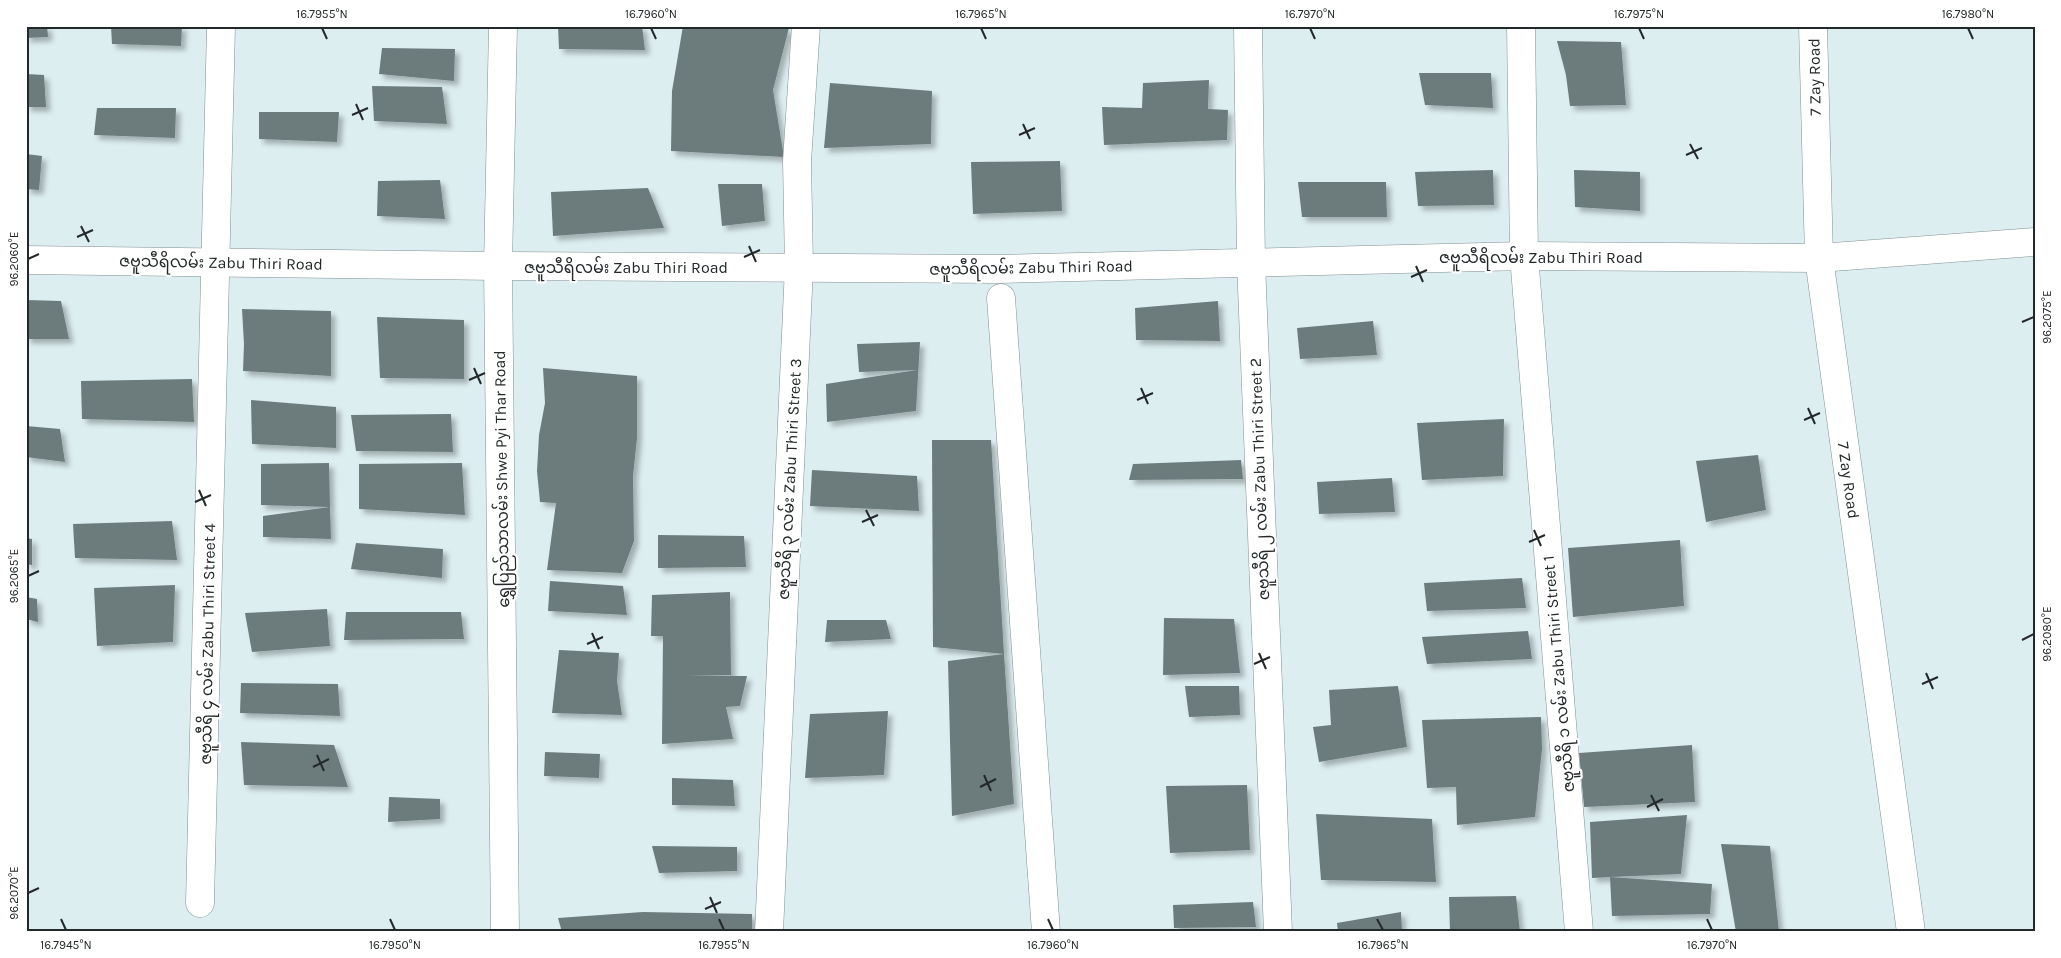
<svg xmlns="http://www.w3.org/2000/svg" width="2061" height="958" font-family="Karla,'Noto Sans Myanmar',sans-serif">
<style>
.building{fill:#6c7c7d;filter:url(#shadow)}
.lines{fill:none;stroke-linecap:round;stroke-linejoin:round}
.minor-casing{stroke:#819193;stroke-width:29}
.minor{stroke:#fff;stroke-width:28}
.ticks{fill:none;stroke:#23292a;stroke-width:2}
.labels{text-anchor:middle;stroke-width:4.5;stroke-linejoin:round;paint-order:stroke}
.street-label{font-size:16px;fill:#23292a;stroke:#fff}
.neatline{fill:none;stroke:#23292a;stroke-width:2}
.ticks-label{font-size:12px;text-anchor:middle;fill:#23292a}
</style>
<defs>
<filter id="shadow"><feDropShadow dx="4.5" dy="4.5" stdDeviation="2.5" flood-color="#0004"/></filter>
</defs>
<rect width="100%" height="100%" fill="#ddeef0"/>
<g class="building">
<path d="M26,26h21l1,11 -22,1z"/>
<path d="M111,26h71l-1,20 -69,-2z"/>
<path d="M558,26h84l3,24 -86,-1z"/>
<path d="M683,26l106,2 -16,62 11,67 -113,-6 1,-60z"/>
<path d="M1557,41l64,1 5,63 -56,1 -4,-31z"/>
<path d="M382,48l73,1 -1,32 -75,-7z"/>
<path d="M1419,73h72l2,35 -68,-3z"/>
<path d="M26,74l18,1 2,32h-20z"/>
<path d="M1209,80l-1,29 20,1 -1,30 -123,5 -2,-38 40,1 1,-25z"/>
<path d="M830,83l102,8 -1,53 -107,4z"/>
<path d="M372,86l70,1 5,37 -73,-3z"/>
<path d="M97,108h79l-1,30 -81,-3z"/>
<path d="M259,112h80l-2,30 -78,-3z"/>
<path d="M26,154l16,2 -3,34 -13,-1z"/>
<path d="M1060,161l2,50 -89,3 -2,-52z"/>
<path d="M1493,170l1,35 -76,1 -3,-34z"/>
<path d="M1574,170l66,2v39l-65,-4z"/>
<path d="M440,180l5,39 -68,-3 1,-35z"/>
<path d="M1298,182h88l1,35h-85z"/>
<path d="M718,184h44l3,37 -43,5z"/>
<path d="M648,188l16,40 -111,8 -2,-44z"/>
<path d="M26,300l35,1 8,38h-43z"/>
<path d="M1218,301l2,40 -84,-1 -1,-32z"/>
<path d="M242,309l89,2v65l-88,-5 1,-27z"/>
<path d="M377,317l87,3v59l-84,-1z"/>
<path d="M1373,321l4,34 -77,4 -3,-31z"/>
<path d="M920,342l-4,69 -89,11 -1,-38 91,-14 -58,2 -2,-28z"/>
<path d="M543,368l94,8v62l-4,38 1,65 -12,32 -75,-3 9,-67 -16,-1 -3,-31 2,-36 6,-32z"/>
<path d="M192,379l2,43 -112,-3 -1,-38z"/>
<path d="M251,400l85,7v41l-84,-4z"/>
<path d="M451,414l2,38 -97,-1 -5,-36z"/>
<path d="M1504,419l-1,57 -81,4 -5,-57z"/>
<path d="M26,426l34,3 5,33 -39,-5z"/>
<path d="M932,440h59l13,214 -71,-7z"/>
<path d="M1758,455l8,55 -60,12 -10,-61z"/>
<path d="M1241,460l2,19 -114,1 4,-16z"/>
<path d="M329,463l1,44 1,32 -68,-2v-21l67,-9 -69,-2v-41z"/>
<path d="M462,463l3,52 -106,-6v-45z"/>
<path d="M812,470l105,6 2,35 -109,-5z"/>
<path d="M1392,478l3,34 -76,2 -2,-32z"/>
<path d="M172,521l5,39 -102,-2 -2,-34z"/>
<path d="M658,535l86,1 2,31 -88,1z"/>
<path d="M26,538l6,1v26l-6,-1z"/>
<path d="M1680,540l4,66 -111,11 -5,-69z"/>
<path d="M356,543l87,6 -1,29 -91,-9z"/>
<path d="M1522,578l4,30 -99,3 -3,-28z"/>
<path d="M550,581l73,5 4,29 -79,-4z"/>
<path d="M175,585l-2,57 -76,4 -3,-58z"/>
<path d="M730,592l1,83 -44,1h60l-7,30 -14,1 7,32 -71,5 1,-108h-12l1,-41z"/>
<path d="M26,597l11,2 1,23 -12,-3z"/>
<path d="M327,609l3,37 -78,6 -7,-39z"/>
<path d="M346,612h115l3,27 -120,1z"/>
<path d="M1164,618l70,1 6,54 -77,2z"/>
<path d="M827,620h59l5,19 -66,3z"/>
<path d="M1528,631l4,28 -105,5 -5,-27z"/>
<path d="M559,650l60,3 -2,28 5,34 -70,-2z"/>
<path d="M1004,654l10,150 -62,12 -4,-155z"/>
<path d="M241,683l97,1 2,32 -100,-3z"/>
<path d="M1185,686h54l1,29 -51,2z"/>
<path d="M1398,686l9,61 -88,15 -6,-35 18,-2 -2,-35z"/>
<path d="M888,711l-4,64 -79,3 5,-64z"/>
<path d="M1541,717l1,32 -7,68 -78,8 -1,-38 -29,1 -5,-68z"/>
<path d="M241,742l93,3 14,42 -104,-2z"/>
<path d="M1692,745l3,57 -111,5 -5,-54z"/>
<path d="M545,752l55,2 -1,24 -55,-2z"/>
<path d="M672,778l61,2 2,26 -63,-1z"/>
<path d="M1247,785l3,65 -80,3 -4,-67z"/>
<path d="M389,797l51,2v20l-52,3z"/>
<path d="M1316,814l116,5 4,63 -115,-2z"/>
<path d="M1687,815l-6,59 -71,3 102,7 -2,30 -98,2 -2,-39 -18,1 -2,-56z"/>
<path d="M1721,844l49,2 9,86h-43z"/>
<path d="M652,846l85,1v24l-78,2z"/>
<path d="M1516,896l4,36h-70l-1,-35z"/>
<path d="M1253,902l3,25 -82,1 -1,-23z"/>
<path d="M643,912l109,2v18h-190l-4,-14z"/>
<path d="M1401,912l1,20h-64l-1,-9z"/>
</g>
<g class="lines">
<g class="minor-casing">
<g id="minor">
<path d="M503,26l-5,240 7,666"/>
<path d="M1248,26l3,237 27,669"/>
<path d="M1521,26l3,230 55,676"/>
<path d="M1813,26l6,232 92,674"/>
<path d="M26,260l472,6 501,3 525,-13 295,2 216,-16"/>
<path d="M1001,298l45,634"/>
<path d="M200,903l21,-877"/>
<path d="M769,932l30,-665 -2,-106 9,-135"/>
</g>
</g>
<use href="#minor" class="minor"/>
</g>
<path class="ticks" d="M322,28l5,11M651,28l5,11M981,28l5,11M1310,28l5,11M1639,28l5,11M1968,28l5,11M356,104l7,16M352,115l16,-7M1023,124l7,15M1019,135l16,-7M1690,144l8,15M1686,155l16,-7M81,226l8,16M77,237l16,-7M749,246l7,16M744,257l16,-7M28,259l11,-5M1416,266l7,16M1411,277l16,-7M2022,322l12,-5M474,368l7,16M469,380l16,-7M1141,388l7,16M1137,400l16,-7M1808,408l7,16M1804,420l16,-7M199,490l7,16M195,502l16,-7M866,510l8,16M862,522l16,-7M1534,530l7,16M1529,542l16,-7M28,576l11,-5M592,633l7,16M2022,640l12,-6M587,644l16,-7M1259,653l7,16M1254,664l16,-7M1926,673l7,16M1922,684l16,-7M317,755l7,16M313,767l16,-8M984,775l7,16M980,787l16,-8M1651,795l8,16M1647,807l16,-8M28,893l11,-5M710,897l7,16M705,909l16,-7M61,919l5,11M390,919l5,11M719,919l5,11M1048,919l5,11M1377,919l6,11M1707,919l5,11"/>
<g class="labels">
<g class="street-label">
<text transform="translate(1814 77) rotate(-91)" y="6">7 Zay Road</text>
<text x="1541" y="263">ဇဗူသီရိလမ်း Zabu Thiri Road</text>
<text transform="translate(221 262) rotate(1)" y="6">ဇဗူသီရိလမ်း Zabu Thiri Road</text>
<text x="626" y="273">ဇဗူသီရိလမ်း Zabu Thiri Road</text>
<text transform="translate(1031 267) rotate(-1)" y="6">ဇဗူသီရိလမ်း Zabu Thiri Road</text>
<text transform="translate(501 479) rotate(-91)" y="6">ရွှေပြည်သာလမ်း Shwe Pyi Thar Road</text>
<text transform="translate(789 479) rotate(-87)" y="6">ဇဗူသီရိ ၃ လမ်း Zabu Thiri Street 3</text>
<text transform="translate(1259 479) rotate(-92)" y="6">ဇဗူသီရိ ၂ လမ်း Zabu Thiri Street 2</text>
<text transform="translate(1849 480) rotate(82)" y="6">7 Zay Road</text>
<text transform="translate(207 644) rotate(-89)" y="6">ဇဗူသီရိ ၄ လမ်း Zabu Thiri Street 4</text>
<text transform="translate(1558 674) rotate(-95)" y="6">ဇဗူသီရိ ၁ လမ်း Zabu Thiri Street 1</text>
</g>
</g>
<rect width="2061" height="958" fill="none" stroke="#ffffff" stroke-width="55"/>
<rect x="28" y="28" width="2006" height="902" class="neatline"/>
<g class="ticks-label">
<text x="322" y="18">16.7955°N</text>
<text x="651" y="18">16.7960°N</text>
<text x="981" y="18">16.7965°N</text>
<text x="1310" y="18">16.7970°N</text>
<text x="1639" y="18">16.7975°N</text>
<text x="1968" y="18">16.7980°N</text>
<text transform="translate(14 259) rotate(-90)" y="4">96.2060°E</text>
<text transform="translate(2047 317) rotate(-90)" y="4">96.2075°E</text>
<text transform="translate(14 576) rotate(-90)" y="4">96.2065°E</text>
<text transform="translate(2047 634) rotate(-90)" y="4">96.2080°E</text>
<text transform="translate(14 893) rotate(-90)" y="4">96.2070°E</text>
<text x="66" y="949">16.7945°N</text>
<text x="395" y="949">16.7950°N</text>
<text x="724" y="949">16.7955°N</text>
<text x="1053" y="949">16.7960°N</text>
<text x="1383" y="949">16.7965°N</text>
<text x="1712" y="949">16.7970°N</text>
</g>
</svg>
